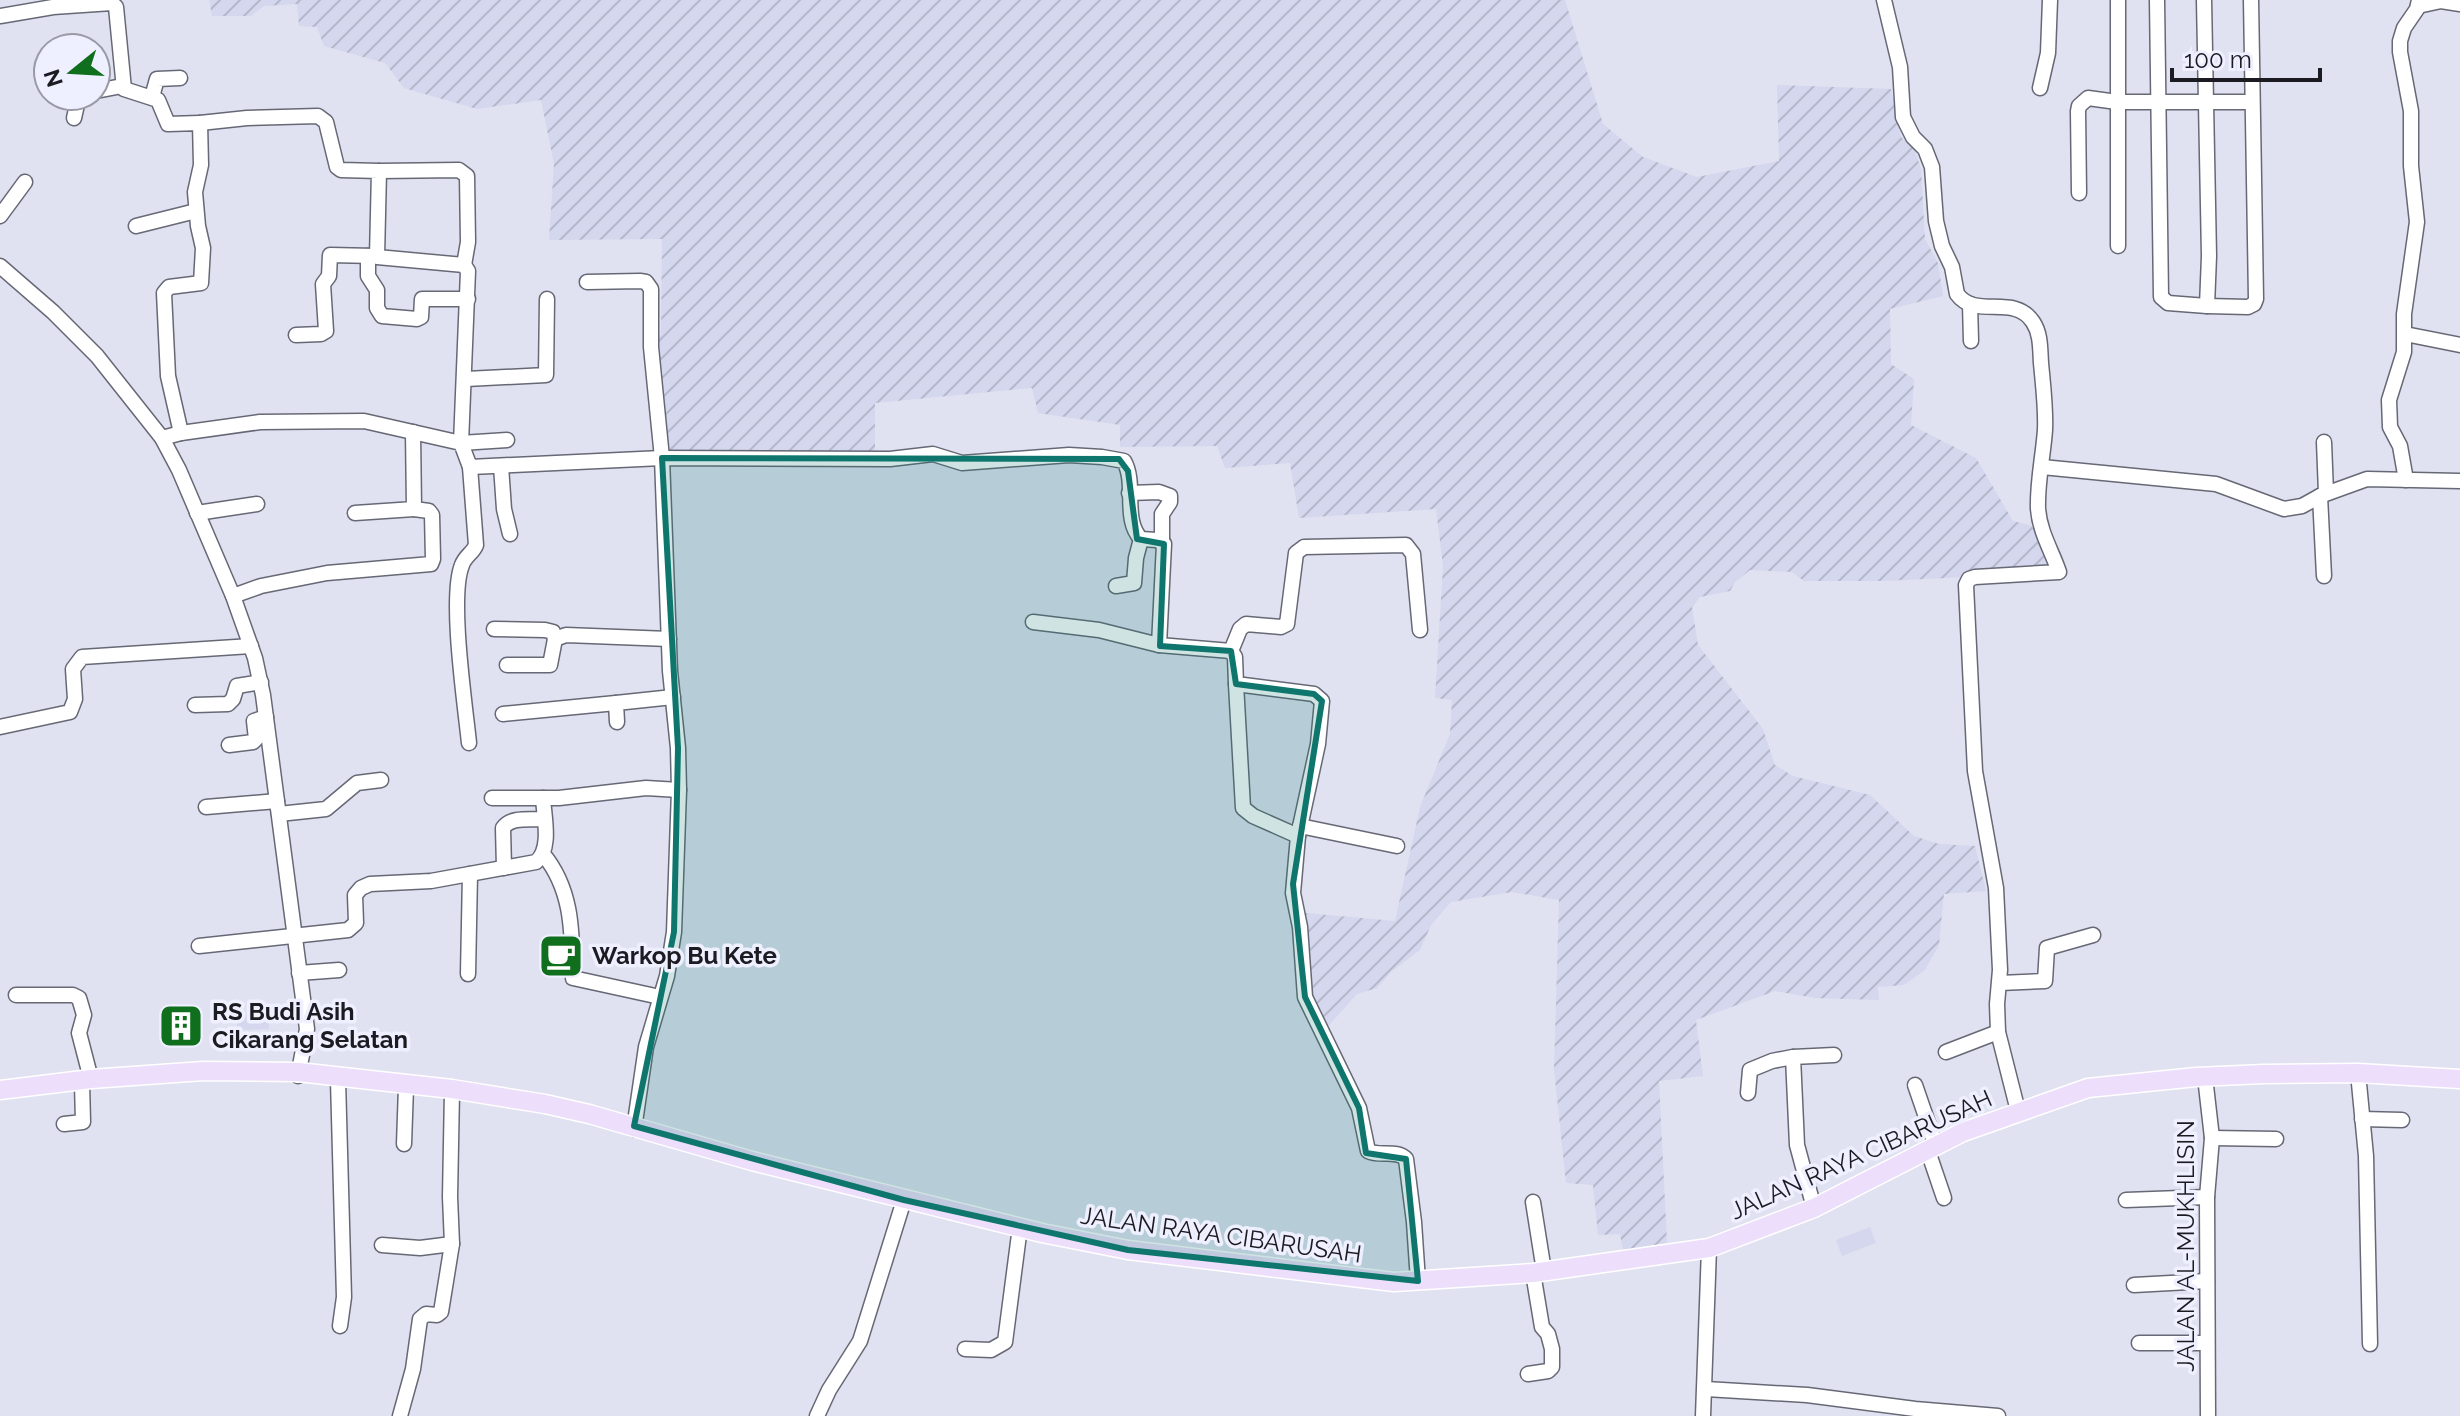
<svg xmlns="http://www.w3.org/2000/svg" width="2460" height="1416" font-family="Raleway,sans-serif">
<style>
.built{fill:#d4d7ed}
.industrial{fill:url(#industrial-furrows)}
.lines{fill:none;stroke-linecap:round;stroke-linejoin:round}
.minor-casing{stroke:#666875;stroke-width:17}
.major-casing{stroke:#fff;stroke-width:21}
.minor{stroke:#fff;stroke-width:14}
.major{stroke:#eddefb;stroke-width:18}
.marked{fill:#0f766e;fill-opacity:0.2;stroke:#0f766e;stroke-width:6;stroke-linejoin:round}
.labels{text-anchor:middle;stroke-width:7;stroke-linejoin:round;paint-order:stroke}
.poi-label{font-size:24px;font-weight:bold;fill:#1b1b21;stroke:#eeefff;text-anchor:start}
.street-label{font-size:24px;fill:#1b1b21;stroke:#eeefff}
</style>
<defs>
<pattern id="industrial-furrows" width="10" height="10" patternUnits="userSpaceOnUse" patternTransform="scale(2)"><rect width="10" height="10" fill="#d4d7ed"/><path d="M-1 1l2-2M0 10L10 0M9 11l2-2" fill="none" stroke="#b5b8cb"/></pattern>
</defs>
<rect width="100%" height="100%" fill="#e0e2f1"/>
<g class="built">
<path d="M269,1014v15l-32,1v-15z"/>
<path d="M1870,1227l6,16 -34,13 -6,-16z"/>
</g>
<path class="industrial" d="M209,0h1356l38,124 40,33 54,20 82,-16 -2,-76 114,4 10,48 13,11 7,21 4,70 13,24 5,33 -53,13 1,55 23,15 -3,46 65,33 37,63 19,5 22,47 -171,8h-79l-12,-9 -42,-2 -15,12 -5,9 -30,6 -8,10 6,38 65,84 12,36 18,11 77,19 44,41 25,8 36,2 11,45 -42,3 -5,51 -14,25 -21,15 -26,2 1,13 -64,-2 -40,-7 -79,29 7,56 -44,5 8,162 -44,7 -3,-16 -22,1 -5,-50 -27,-2 -12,-114 5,-169 -47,-8 -61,10 -20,23 -11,25 -28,21 -15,17 -20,6 -33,37 -21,-39 -9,-80 101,9 25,-114 30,-73 2,-34 -17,-2 8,-132 -7,-57 -137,9 -9,-55 -65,5 -8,-22 -97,1v-22l-82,-12 -6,-25 -157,15v50l-222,-2 -5,-109 13,-7 1,-96 -113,1 5,-76 -13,-64 -64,9 -73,-21 -19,-25 -61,-17 -7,-19 -18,-1 -2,-22 -33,2 -13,10h-39z"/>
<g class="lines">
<g class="minor-casing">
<g id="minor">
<path d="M1884,0l16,67 3,50 10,20 12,12 7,18 4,54 6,25 10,21 5,27c19,26 57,-1 76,28 8,12 7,27 8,41 2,22 5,45 4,67 -2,27 -8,53 -7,79 2,24 14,42 21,63l-84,5 -6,2 -3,6 9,186 21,117 4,82 -3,34 1,28 20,79"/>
<path d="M2118,0v246"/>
<path d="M2157,0l4,297 7,6 39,3"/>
<path d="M2204,0l5,256 -2,50 41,1 6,-3 2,-5 -5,-299"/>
<path d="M2418,6l23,-5 19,3"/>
<path d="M0,16l53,-9 59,-4 4,4 8,82 34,11 10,24 32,-1 1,42 -6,27 3,34 5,22 -2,35 -32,4 -5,6 4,83 13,57"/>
<path d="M2040,88l8,-35 2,-53"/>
<path d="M96,91l26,-5"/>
<path d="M152,97l5,-18 23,-1"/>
<path d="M74,118l5,-22"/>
<path d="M200,123l47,-5 71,-2 8,6 11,45 4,3 38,1 -2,86 87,8 4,6 -7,172 46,-3"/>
<path d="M379,171l80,-1 8,6 1,66 -4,23"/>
<path d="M2079,193l-1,-82 1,-5 9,-8 29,4h134"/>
<path d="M0,216l25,-34"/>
<path d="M136,226l60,-15"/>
<path d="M368,256v20l9,14v18l5,8 35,3 4,-2 1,-18h46"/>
<path d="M0,266l53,46 44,44 65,82 17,32 54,126 22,62 8,37 44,334 -9,47"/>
<path d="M587,282l53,-1 6,1 5,7v58l11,111 8,213 8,77 1,42 -5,142 -7,44 -21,71 -12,82"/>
<path d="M1970,304l1,37"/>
<path d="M2405,334l55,11"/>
<path d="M296,335l25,-1 5,-3 -3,-47 6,-8 1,-21 45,1"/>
<path d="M466,379l80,-4 1,-76"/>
<path d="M162,438l19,-5 79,-11 104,-1 97,22 9,24 192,-9 228,1 43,-5 29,9 107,-8 33,2 22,4c13,23 -2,58 17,78l16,1 7,4 -5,101 72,6 4,6 1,27 78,10 8,7 -4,43 -20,92 -5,57 7,34 5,70 54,111 9,43c11,6 29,-2 38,8l8,63 4,59"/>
<path d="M2324,442l2,51"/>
<path d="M501,466l3,43 6,25"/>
<path d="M2042,467l174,17 68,25 18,-3 18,-10 47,-17 93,2"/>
<path d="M2406,480l-6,-34 -10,-19 -1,-27 15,-48v-38l13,-92 -6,-56v-55l-11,-59v-11l4,-13 13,-19 2,-9"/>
<path d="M1129,493l30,-1 11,4v6l-8,12v27"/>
<path d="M2320,496l4,80"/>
<path d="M197,513l60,-9"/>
<path d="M355,513l59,-4 -1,-77"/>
<path d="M1116,586l18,-3 2,-25 5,-19"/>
<path d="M233,596l28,-10 66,-13 104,-9 2,-5 -1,-44 -3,-4 -15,-2"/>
<path d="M1033,622l66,8 60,15"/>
<path d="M494,629l51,1 8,2 2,7"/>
<path d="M1231,651l9,-22 6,-5 35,3 6,-3 9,-71 8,-6 102,-2 7,9 7,76"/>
<path d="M507,665h43l5,-26 11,-4 103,4"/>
<path d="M1236,684l7,124 10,8 45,20"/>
<path d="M195,705l33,-1 5,-5 4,-13 24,-4"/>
<path d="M503,714l113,-11"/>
<path d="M617,722l-1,-19 57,-6"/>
<path d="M0,727l70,-15 5,-13 -2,-30 9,-12 169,-11"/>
<path d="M469,743c-4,-39 -20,-146 -7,-178 3,-9 11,-12 14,-20l-6,-78"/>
<path d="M229,745l24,-3 3,-3 -2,-18 12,-4"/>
<path d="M492,798h67l87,-10 33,2"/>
<path d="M206,807l71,-6"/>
<path d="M279,814l47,-5 31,-26 24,-3"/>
<path d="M1300,826l97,20"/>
<path d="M543,854c30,36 29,79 30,124l87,19"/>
<path d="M504,868l-1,-40c8,-12 28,-8 41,-9"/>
<path d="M199,946l149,-16 8,-7 -1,-28 6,-7 9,-4 61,-3 105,-19c16,-13 8,-45 7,-64"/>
<path d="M299,973l40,-3"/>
<path d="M468,974l2,-100"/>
<path d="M2000,983l45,-2 2,-33 46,-13"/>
<path d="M16,995h57l6,3 5,17 -5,18 12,46"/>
<path d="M1946,1052l52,-20"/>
<path d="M2358,1073l8,83 4,188"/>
<path d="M2205,1077l7,61 -5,59 1,219"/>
<path d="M338,1080l6,217 -4,29"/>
<path d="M1915,1085l21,61"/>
<path d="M1748,1093l2,-23 22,-9 21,-4"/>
<path d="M2362,1119l40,1"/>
<path d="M64,1124l19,-2 -1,-39"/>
<path d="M2212,1138l64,1"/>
<path d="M404,1144l2,-57"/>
<path d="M1928,1151l16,47"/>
<path d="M2126,1200l81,-3"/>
<path d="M1533,1202l11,69"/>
<path d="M1814,1208l-17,-63 -4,-88 41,-2"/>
<path d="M382,1245l38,3 32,-4"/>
<path d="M2134,1285l73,-4"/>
<path d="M2139,1343h68"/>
<path d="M965,1349l26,1 14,-8 15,-115"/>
<path d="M1528,1374l20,-3 4,-4v-18l-4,-15 -6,-7 -9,-54"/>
<path d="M1706,1389l101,6 108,14 83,7"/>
<path d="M400,1416l13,-47 7,-50 6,-5 11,1 4,-3 11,-68 -2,-47 2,-106"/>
<path d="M817,1416l12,-26 31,-49 44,-141"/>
<path d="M1703,1416l6,-168"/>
</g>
</g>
<g class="major-casing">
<path id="major" d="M0,1090l91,-11 112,-8 95,1 154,17 93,15 44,10 163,47 290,72 86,17 266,32 139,-9 176,-25 105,-40 149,-76 125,-44 108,-11 68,-3 94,-1 102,6"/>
</g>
<use href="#minor" class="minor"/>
<use href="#major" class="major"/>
</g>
<path class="marked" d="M662,458l457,1 9,12 9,68 27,5 -4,102 71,5 5,33 78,10 8,7 -29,183 12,113 54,111 7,45 40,6 12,122 -290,-31 -224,-50 -270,-74 40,-194 4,-184z"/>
<defs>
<g id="cafe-square" transform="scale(2.3)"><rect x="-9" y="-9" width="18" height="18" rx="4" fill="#106f1c" stroke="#eeefff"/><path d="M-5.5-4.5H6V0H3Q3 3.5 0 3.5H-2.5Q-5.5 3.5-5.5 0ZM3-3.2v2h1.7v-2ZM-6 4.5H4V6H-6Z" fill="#fff"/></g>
<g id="building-square" transform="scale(2.3)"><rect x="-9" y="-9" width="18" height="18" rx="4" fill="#106f1c" stroke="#eeefff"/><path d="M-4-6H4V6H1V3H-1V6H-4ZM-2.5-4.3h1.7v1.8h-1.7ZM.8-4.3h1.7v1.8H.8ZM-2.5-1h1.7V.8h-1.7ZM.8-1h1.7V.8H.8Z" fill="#fff"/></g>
</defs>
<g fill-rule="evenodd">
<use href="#cafe-square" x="561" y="956"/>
<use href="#building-square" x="181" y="1026"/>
</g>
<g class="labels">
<g class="poi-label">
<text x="592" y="964">Warkop Bu Kete</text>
<text x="212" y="1020">RS Budi Asih<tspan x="212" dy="28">Cikarang Selatan</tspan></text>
</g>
<g class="street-label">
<text transform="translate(1861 1155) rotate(-24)" y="8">JALAN RAYA CIBARUSAH</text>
<text transform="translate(1221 1235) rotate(8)" y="8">JALAN RAYA CIBARUSAH</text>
<text transform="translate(2186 1246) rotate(-90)" y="8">JALAN AL-MUKHLISIN</text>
</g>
</g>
<g transform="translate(72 72) rotate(252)"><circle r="38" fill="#eeefff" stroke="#9a9aa6" stroke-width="2"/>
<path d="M0-6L14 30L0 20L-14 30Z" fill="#106f1c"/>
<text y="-12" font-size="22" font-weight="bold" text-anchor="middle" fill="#1b1b21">N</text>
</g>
<path d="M2172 68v12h148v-12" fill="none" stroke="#1b1b21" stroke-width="4"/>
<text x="2184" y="68" font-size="24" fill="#1b1b21" stroke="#eeefff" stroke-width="6" paint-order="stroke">100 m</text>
</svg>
